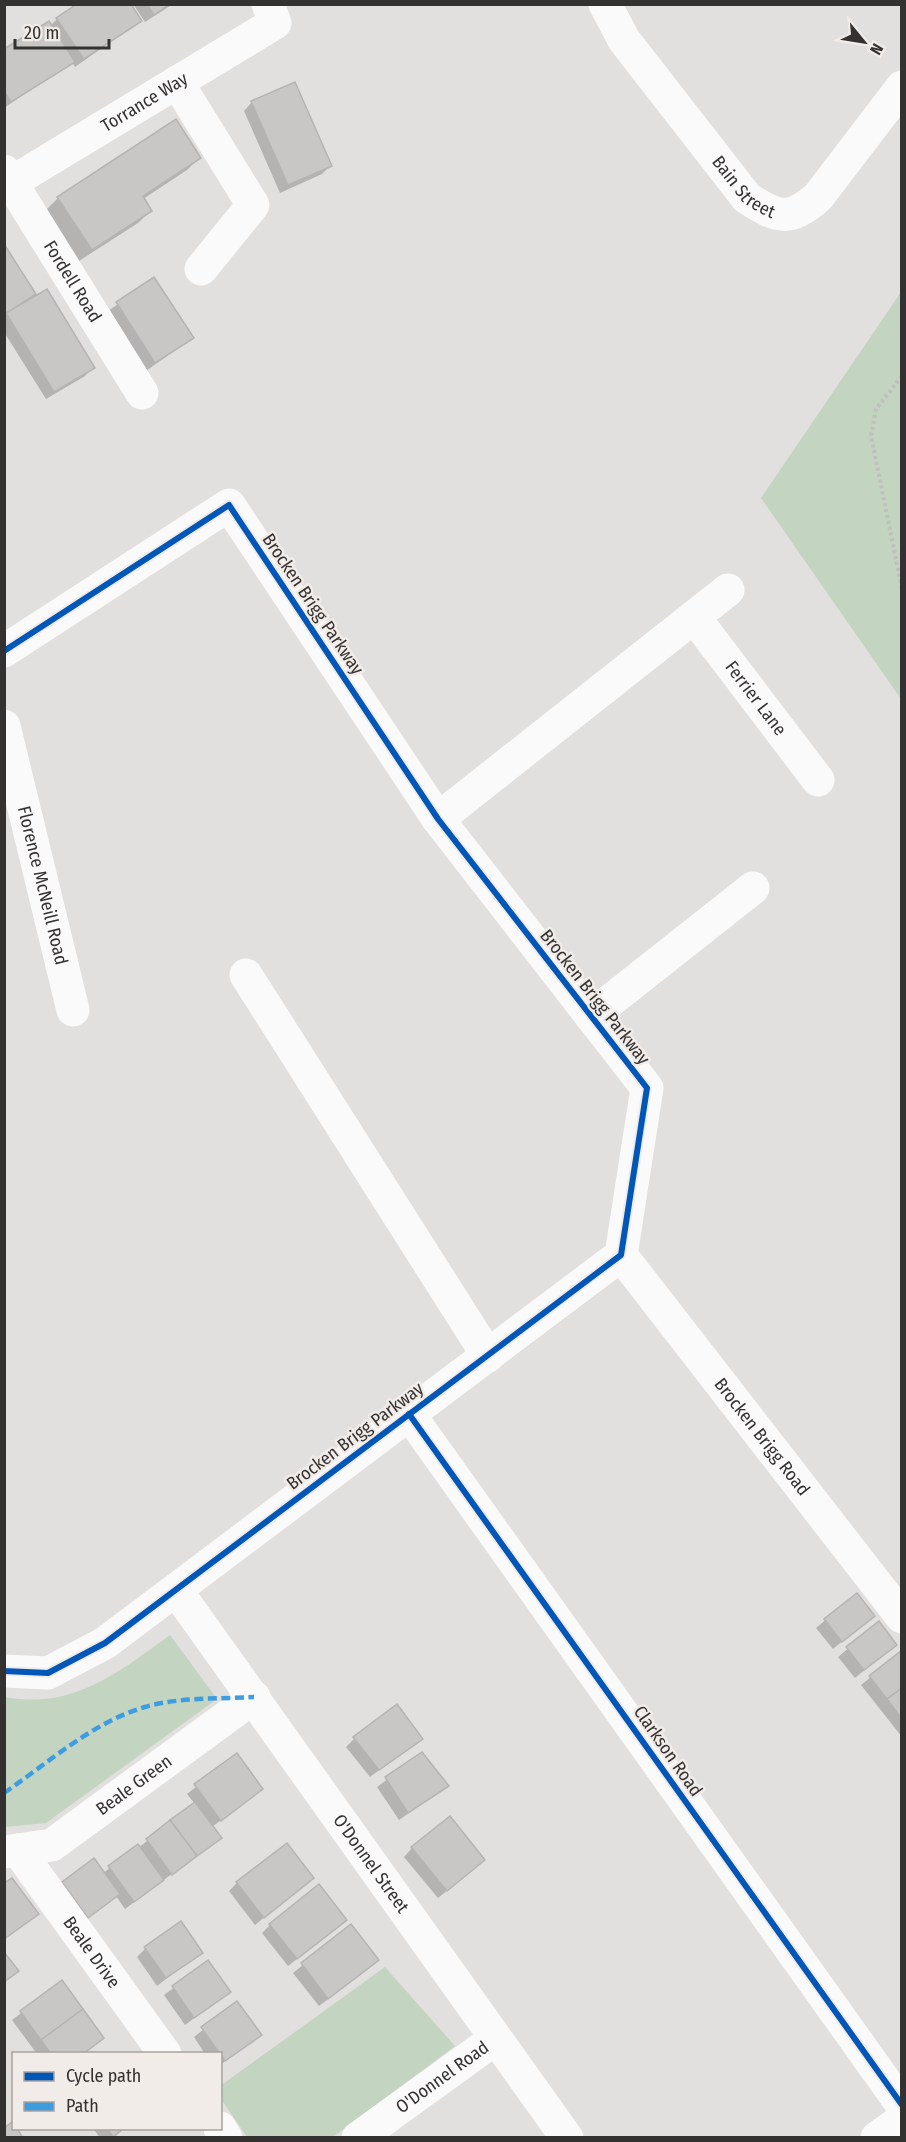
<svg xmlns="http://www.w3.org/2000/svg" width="906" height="2142" font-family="'Fira Sans Condensed',sans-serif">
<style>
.green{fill:#c3d4c0}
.shadow{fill:#0003}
.building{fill:#c9c7c6;stroke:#b5b3b4;stroke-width:1.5}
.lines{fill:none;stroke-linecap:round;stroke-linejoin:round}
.path{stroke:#bfbfbe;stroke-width:4;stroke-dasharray:3 3;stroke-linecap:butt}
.minor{stroke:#fbfafa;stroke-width:33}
.quiet{stroke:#3e9de1;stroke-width:4.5;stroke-dasharray:9 4.5;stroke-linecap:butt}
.cycleway-casing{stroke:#f2ece9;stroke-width:10}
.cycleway{stroke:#0057b8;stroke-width:6}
.labels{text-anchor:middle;stroke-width:5;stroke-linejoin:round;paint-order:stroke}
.street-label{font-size:18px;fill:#343231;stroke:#f2ece9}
</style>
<rect width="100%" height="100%" fill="#e2e0de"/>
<g class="green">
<path d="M901,292v407l-140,-201z"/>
<path d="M170,1635l47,64 -171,124 -41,4v-130c68,13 114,-25 165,-62z"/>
<path d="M385,1967l70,79 -122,91h-86l-26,-38 -1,-13z"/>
</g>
<g class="shadow">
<path d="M133,4h40l-28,18z"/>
<path d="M57,19l83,2 -65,46 -3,-5 -68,46v-57l46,-25z"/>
<path d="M252,102l78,64 -8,8 -42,19 -36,-82z"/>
<path d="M199,158l-12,12 -44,29 7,12 -12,12 -59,38 -33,-51 12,-12z"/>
<path d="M4,247l32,50 57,70 -8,9 -39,23 -42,-67z"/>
<path d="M154,279l38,59 -46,33 -38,-60z"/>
<path d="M856,1595l17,21 -40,33 -17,-21z"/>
<path d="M879,1623l16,22 -40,33 -17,-21z"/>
<path d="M902,1652v85l-41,-52z"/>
<path d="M354,1739h67l-51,38 -24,-30z"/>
<path d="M422,1754l25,32 -48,34 -22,-33z"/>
<path d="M236,1755l25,34 -49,38 8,11 -95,71 -9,-13 -35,25 -27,-30 9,-8 40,-10 35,-25 57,-44 -8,-10z"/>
<path d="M412,1848l63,20 -37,30 -34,-41z"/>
<path d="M312,1878l-57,47 -26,-34 8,-8z"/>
<path d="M270,1925l67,3 -49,38 -26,-33z"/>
<path d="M351,1926l18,42 -50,38 -26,-33z"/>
<path d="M145,1949l56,3 -44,34 -20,-29z"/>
<path d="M208,1962l21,30 -44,33 -21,-30z"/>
<path d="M62,1982l40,55 -18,17h-47l-25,-34z"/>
<path d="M237,2003l23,32 -40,30v-11h-15l-11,-17z"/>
<path d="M93,2128h32l-12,10h-13z"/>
</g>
<g class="building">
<path d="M77,4h54l11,17 -58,38 -28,-41z"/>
<path d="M147,4h23l-16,11z"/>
<path d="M49,21l26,41 -64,40 -7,-11v-42z"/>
<path d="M295,82l37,84 -44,19 -37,-84z"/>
<path d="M176,119l25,39 -58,38 9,15 -60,39 -35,-53z"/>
<path d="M4,244l32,50 -32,21z"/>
<path d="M154,277l40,61 -39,25 -39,-61z"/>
<path d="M47,289l48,79 -41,24 -48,-79z"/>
<path d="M857,1593l18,23 -33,26 -18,-23z"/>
<path d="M879,1621l18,24 -33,25 -18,-23z"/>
<path d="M902,1650v38l-15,11 -18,-23z"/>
<path d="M902,1688v31l-15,-20z"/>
<path d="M397,1704l26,35 -44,31 -26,-33z"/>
<path d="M422,1752l27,34 -41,27 -23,-36z"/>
<path d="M237,1753l26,36 -42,32 -27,-37z"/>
<path d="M195,1802l27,36 -25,18 -27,-36z"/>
<path d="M450,1816l35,44 -38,31 -36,-44z"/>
<path d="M170,1820l27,36 -25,19 -26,-36z"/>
<path d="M287,1843l27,35 -50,40 -28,-36z"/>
<path d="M138,1844l26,36 -30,22 -26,-36z"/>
<path d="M94,1858l26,36 -32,24 -26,-36z"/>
<path d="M12,1878l27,36 -35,25v-56z"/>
<path d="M319,1884l28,36 -50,39 -28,-35z"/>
<path d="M181,1921l22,32 -37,25 -22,-31z"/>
<path d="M351,1924l28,36 -51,39 -27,-36z"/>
<path d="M4,1952l15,19 -15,11z"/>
<path d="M208,1960l23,32 -37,26 -22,-32z"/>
<path d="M62,1980l21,29 -42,31 -21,-29z"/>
<path d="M237,2001l25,34 -37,26 -24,-34z"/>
<path d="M83,2009l21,29 -21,16h-32l-10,-14z"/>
<path d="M12,2122l2,6h3l6,10h-19v-10z"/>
<path d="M107,2128h17l-11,9z"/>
</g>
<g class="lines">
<path class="path" d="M902,376l-26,33 -5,27 31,153"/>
<g class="minor">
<path id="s1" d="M605,4l19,36 123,158c31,20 42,24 71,-1l84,-110"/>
<path d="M177,82l76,123 -52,64"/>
<path id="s2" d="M4,171l138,222"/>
<path id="s3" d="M4,187l271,-164 -7,-19"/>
<path id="s4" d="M694,617l124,163"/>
<path d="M4,651l225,-146 209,314 209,269 -26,167 -516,388 -57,30 -44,-2"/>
<path id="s5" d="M4,726l69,284"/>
<path d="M438,819l290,-229"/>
<path d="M246,975l242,381"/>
<path d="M591,1016l162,-128"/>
<path id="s6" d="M621,1255l281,362"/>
<path d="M409,1414l493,691"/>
<path id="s7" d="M176,1590l391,548"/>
<path id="s8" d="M18,1850l147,204"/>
<path id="s9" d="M4,1852l48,-7 202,-148"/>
<path d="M220,2128l6,10"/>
<path id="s10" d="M358,2138l137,-99"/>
<path d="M877,2138l25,-18"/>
</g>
<path class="quiet" d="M4,1793c44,-30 89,-71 141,-86 34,-10 74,-8 109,-10"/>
<g class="cycleway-casing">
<g id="cycleway">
<path d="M4,651l225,-146 209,314 209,269 -26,167 -516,388 -57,30 -44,-2"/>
<path d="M409,1414l493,691"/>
</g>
</g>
<use href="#cycleway" class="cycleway"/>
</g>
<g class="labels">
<g class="street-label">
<text dy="6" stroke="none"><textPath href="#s3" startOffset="164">Torrance Way</textPath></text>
<text dy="6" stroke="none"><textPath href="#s1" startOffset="231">Bain Street</textPath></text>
<text dy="6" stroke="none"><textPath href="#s2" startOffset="130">Fordell Road</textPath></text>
<text transform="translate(313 604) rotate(56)" y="6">Brocken Brigg Parkway</text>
<text dy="6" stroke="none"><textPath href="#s4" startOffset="102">Ferrier Lane</textPath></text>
<text dy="6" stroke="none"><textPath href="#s5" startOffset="164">Florence McNeill Road</textPath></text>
<text transform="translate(595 997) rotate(52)" y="6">Brocken Brigg Parkway</text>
<text transform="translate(355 1436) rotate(-37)" y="6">Brocken Brigg Parkway</text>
<text dy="6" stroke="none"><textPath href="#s6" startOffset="230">Brocken Brigg Road</textPath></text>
<text transform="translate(668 1751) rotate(55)" y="6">Clarkson Road</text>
<text dy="6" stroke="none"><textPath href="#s9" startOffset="150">Beale Green</textPath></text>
<text dy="6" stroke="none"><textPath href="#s7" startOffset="336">O'Donnel Street</textPath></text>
<text dy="6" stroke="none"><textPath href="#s8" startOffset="126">Beale Drive</textPath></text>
<text dy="6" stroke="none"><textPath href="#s10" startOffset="104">O'Donnel Road</textPath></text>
</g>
</g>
<rect width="906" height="2142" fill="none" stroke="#343231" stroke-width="12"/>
<rect x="12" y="2052" width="210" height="78" fill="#f2ece9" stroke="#a6a29f" stroke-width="1.5"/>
<rect x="24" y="2072" width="30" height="9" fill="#0057b8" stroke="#a6a29f" stroke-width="1.5"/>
<text x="66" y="2082" font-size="18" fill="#343231">Cycle path</text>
<rect x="24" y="2102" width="30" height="9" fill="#3e9de1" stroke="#a6a29f" stroke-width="1.5"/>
<text x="66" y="2112" font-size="18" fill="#343231">Path</text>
<g transform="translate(864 42) rotate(120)" stroke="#f2ece9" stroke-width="4.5" paint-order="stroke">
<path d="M0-4.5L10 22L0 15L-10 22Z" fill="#343231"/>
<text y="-9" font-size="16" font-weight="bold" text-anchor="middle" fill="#343231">N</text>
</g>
<path d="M15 39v9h94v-9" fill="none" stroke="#343231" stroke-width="3"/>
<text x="24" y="39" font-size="18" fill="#343231" stroke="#f2ece9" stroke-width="4.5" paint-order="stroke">20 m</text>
</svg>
